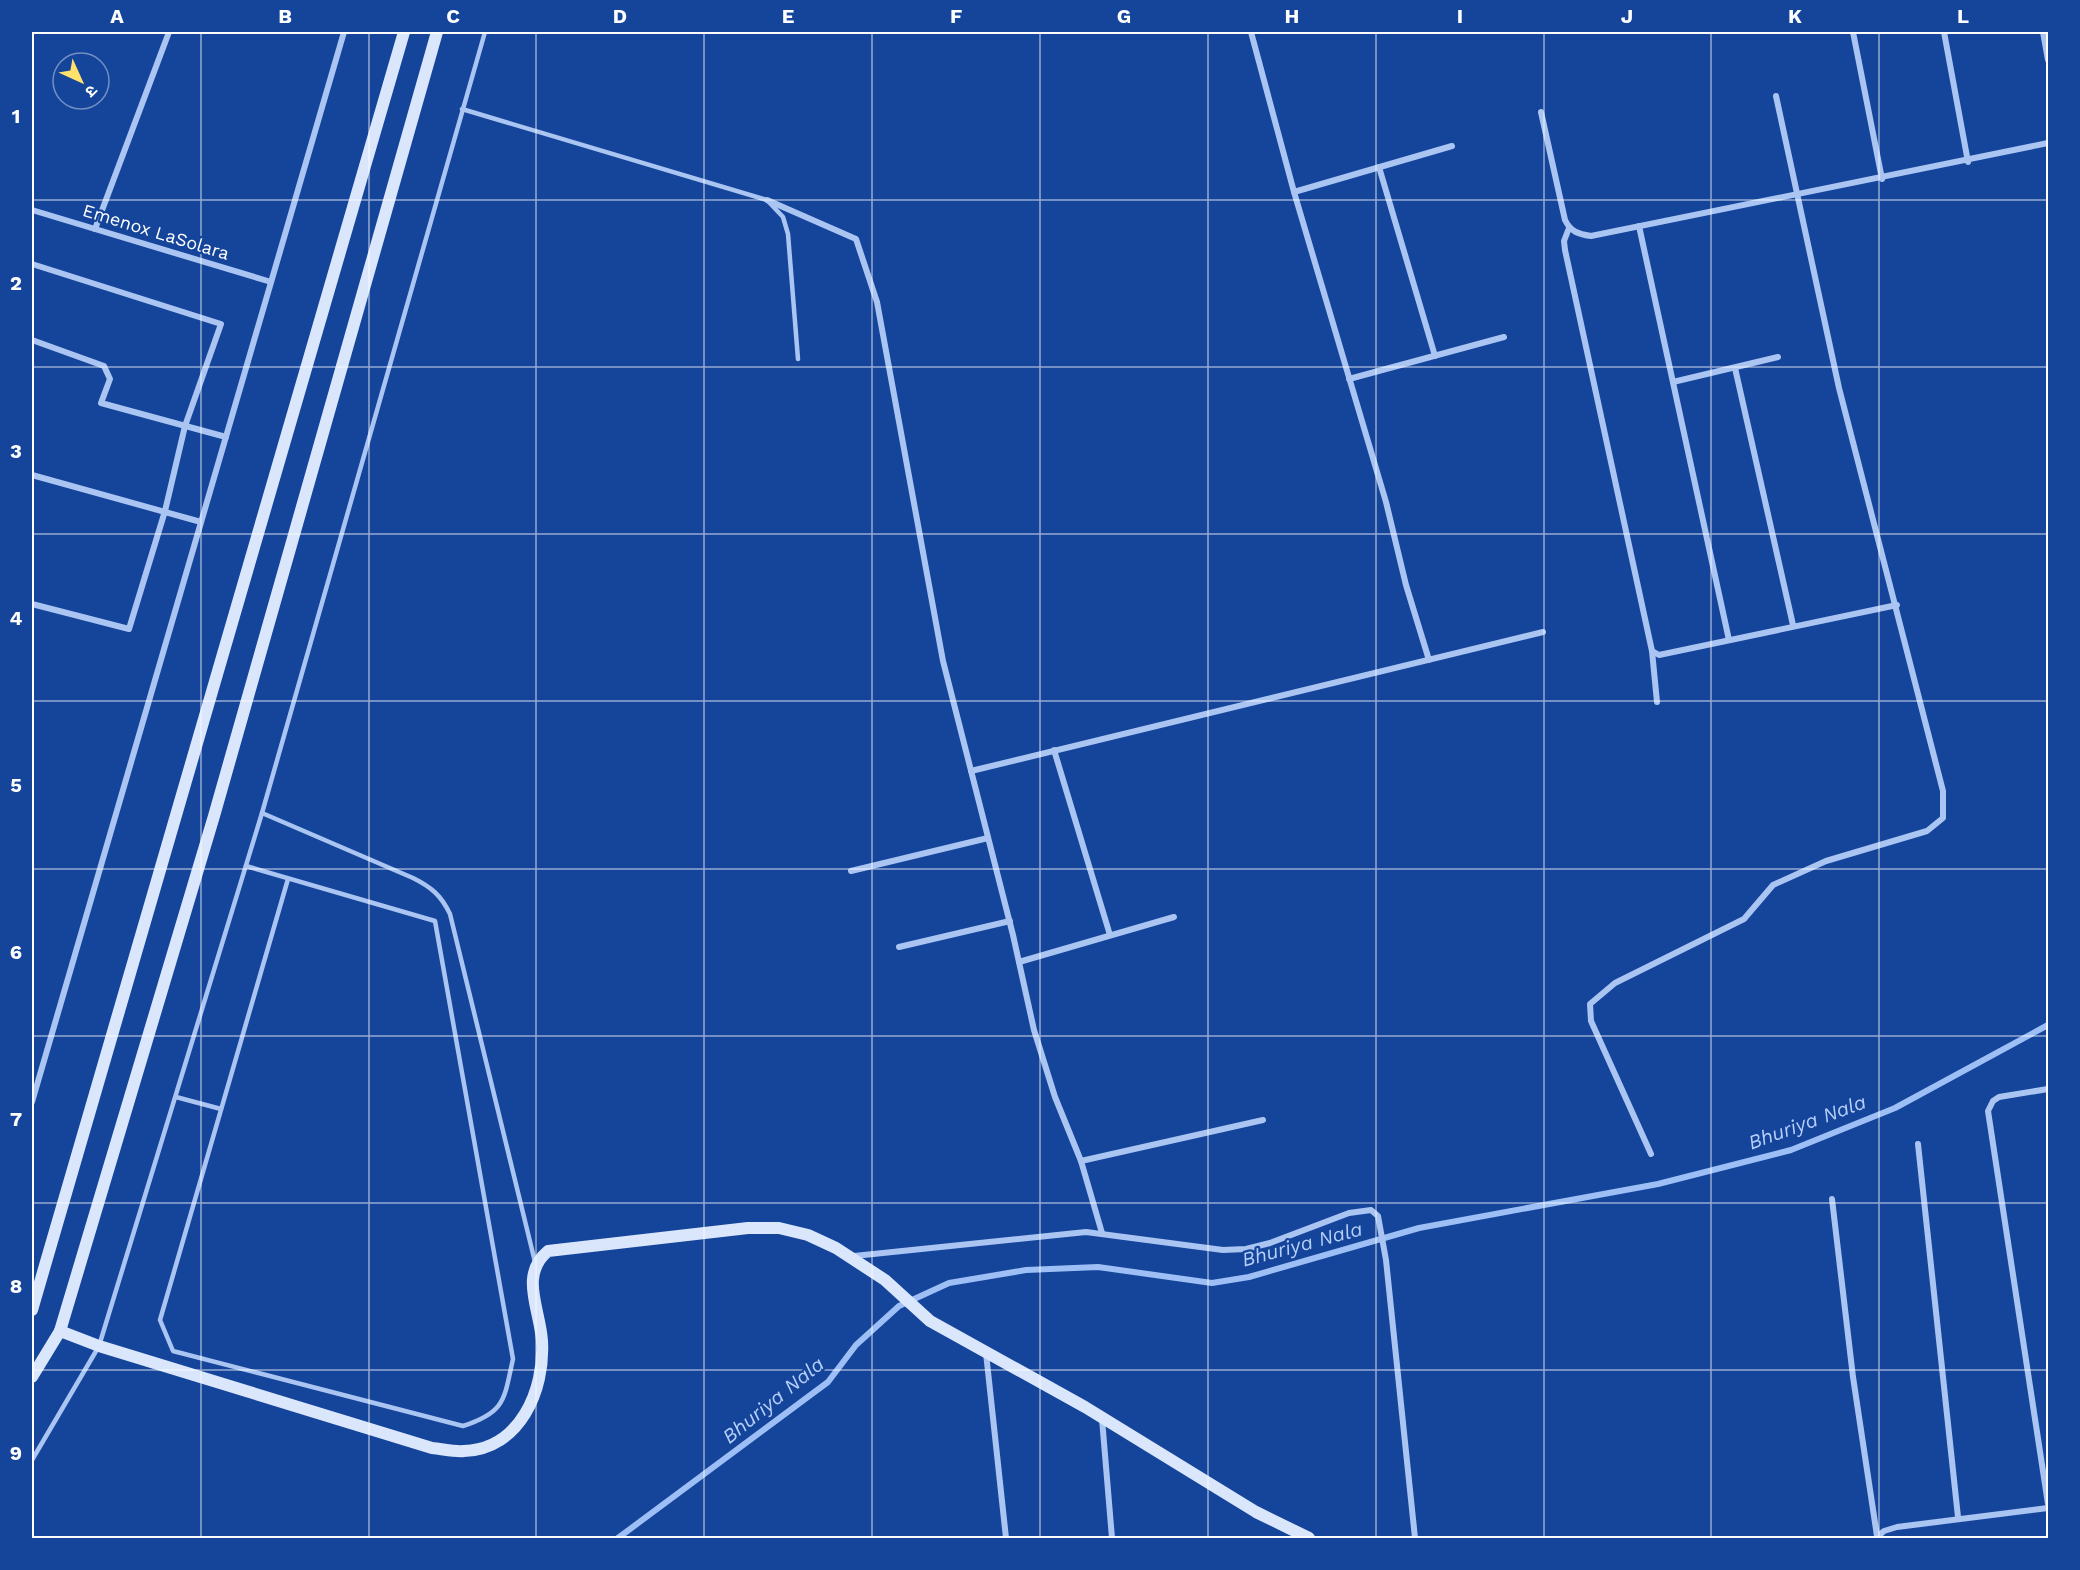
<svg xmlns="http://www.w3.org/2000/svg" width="2080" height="1570" font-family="'Work Sans','Noto Sans Devanagari',sans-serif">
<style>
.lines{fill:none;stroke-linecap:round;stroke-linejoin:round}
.stream{stroke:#9dbff5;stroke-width:6}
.lane{stroke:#abc5f3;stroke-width:4.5}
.street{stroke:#abc5f3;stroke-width:6}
.secondary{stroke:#dae6fc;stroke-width:12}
.grid{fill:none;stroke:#fff;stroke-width:1.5;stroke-opacity:0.55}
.labels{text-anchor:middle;stroke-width:4.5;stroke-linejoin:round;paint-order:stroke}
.street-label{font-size:18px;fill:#fff;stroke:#15459b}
.water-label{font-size:20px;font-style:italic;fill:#b7d0f9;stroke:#15459b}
.neatline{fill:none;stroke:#fff;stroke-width:2}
.grid-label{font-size:20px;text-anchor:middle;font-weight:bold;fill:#fff}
</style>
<rect width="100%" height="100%" fill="#15459b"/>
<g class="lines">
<path class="stream" d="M618,1538l210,-156 28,-37 43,-39 50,-23 77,-13 72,-3 114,16 37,-6 170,-49 239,-44 133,-34 104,-42 153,-83"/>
<g class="lane">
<path d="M462,109l305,91 16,17 5,17 10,125"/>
<path d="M262,813l151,65c18,9 28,17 37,36l85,348"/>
<path d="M246,866l189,55 78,438c-9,40 -7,53 -50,67l-290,-75 -13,-31 128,-441"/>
<path d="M176,1097l45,12"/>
<path d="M32,1460l67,-114 163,-533 223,-781"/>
</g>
<g class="street">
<path d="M1251,32l43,160 92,310 20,83 23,75"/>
<path d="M1853,32l29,147"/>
<path d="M1944,32l24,130"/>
<path d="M2043,32l5,28"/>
<path d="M1541,112l24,108c6,12 13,14 26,16l457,-93"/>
<path d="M1379,167l56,189"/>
<path d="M1294,192l158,-46"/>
<path d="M767,200l89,39 21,63 66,359 70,274 21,95 21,67 26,64 21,72"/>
<path d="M32,210l239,72"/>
<path d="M1639,226l90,414"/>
<path d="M1569,228l-5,13 1,9 87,401 7,4 238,-50"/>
<path d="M95,229l74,-197"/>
<path d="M32,264l189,60 -36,102 -20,85 -36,118 -97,-25"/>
<path d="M32,340l72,26 6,13 -9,24 125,34"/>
<path d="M1735,368l58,257"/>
<path d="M1349,379l155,-42"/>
<path d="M1673,382l105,-25"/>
<path d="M32,475l169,47"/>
<path d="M1652,651l5,51"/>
<path d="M1054,750l56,185"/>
<path d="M971,771l572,-139"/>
<path d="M851,871l137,-33"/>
<path d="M899,947l111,-26"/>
<path d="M1019,962l155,-45"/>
<path d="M2048,1089l-49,8 -6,4 -5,10 60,393"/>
<path d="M32,1102l312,-1070"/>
<path d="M1918,1144l40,373"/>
<path d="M1651,1154l-60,-133 -1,-17 25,-21 129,-64 29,-34 53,-24 101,-30 16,-13v-27l-104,-403 -63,-292"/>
<path d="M1081,1161l182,-41"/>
<path d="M1832,1199l21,178 24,159"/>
<path d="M854,1256l232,-24 137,18 23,-1 24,-6 79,-30 22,-3 7,6 8,44 29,278"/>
<path d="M986,1353l20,185"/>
<path d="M1102,1419l10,119"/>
<path d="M1876,1538l8,-7 13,-4 151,-19"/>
</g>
<g class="secondary">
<path d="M32,1310l372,-1278"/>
<path d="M60,1331l39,15 333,102c11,1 22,4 32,3 56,-2 81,-61 78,-110 -2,-32 -23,-66 6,-90l200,-23h31l29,7 28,13 49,32 45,41 155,86 171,105 53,26"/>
<path d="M32,1377l28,-46 154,-515 223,-784"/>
</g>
</g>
<path class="grid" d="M201,32v1506M369,32v1506M536,32v1506M704,32v1506M872,32v1506M1040,32v1506M1208,32v1506M1376,32v1506M1544,32v1506M1711,32v1506M1879,32v1506M32,200h2016M32,367h2016M32,534h2016M32,701h2016M32,869h2016M32,1036h2016M32,1203h2016M32,1370h2016"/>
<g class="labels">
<g class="street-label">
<text transform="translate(156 232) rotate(17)" y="6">Emenox LaSolara</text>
</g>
<g class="water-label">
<text transform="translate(1807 1122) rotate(-20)" y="7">Bhuriya Nala</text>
<text transform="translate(1302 1244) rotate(-15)" y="7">Bhuriya Nala</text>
<text transform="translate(773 1400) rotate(-39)" y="7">Bhuriya Nala</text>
</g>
</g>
<rect width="2080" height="1570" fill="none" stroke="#15459b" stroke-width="66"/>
<g transform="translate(81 81) rotate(135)"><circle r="28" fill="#15459b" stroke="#738fc3" stroke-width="1.5"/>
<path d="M0-4.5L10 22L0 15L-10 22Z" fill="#ffe16c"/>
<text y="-9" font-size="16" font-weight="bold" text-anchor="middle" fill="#ffffff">उ</text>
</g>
<rect x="33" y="33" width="2014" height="1504" class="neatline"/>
<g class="grid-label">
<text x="117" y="23">A</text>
<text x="285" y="23">B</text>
<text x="453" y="23">C</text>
<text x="620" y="23">D</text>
<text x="788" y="23">E</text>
<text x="956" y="23">F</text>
<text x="1124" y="23">G</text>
<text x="1292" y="23">H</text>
<text x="1460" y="23">I</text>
<text x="1627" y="23">J</text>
<text x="1795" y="23">K</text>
<text x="1963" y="23">L</text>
<text x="16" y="123">1</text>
<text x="16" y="290">2</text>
<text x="16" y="458">3</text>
<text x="16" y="625">4</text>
<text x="16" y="792">5</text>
<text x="16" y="959">6</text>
<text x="16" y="1126">7</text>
<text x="16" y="1293">8</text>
<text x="16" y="1460">9</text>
</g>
</svg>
